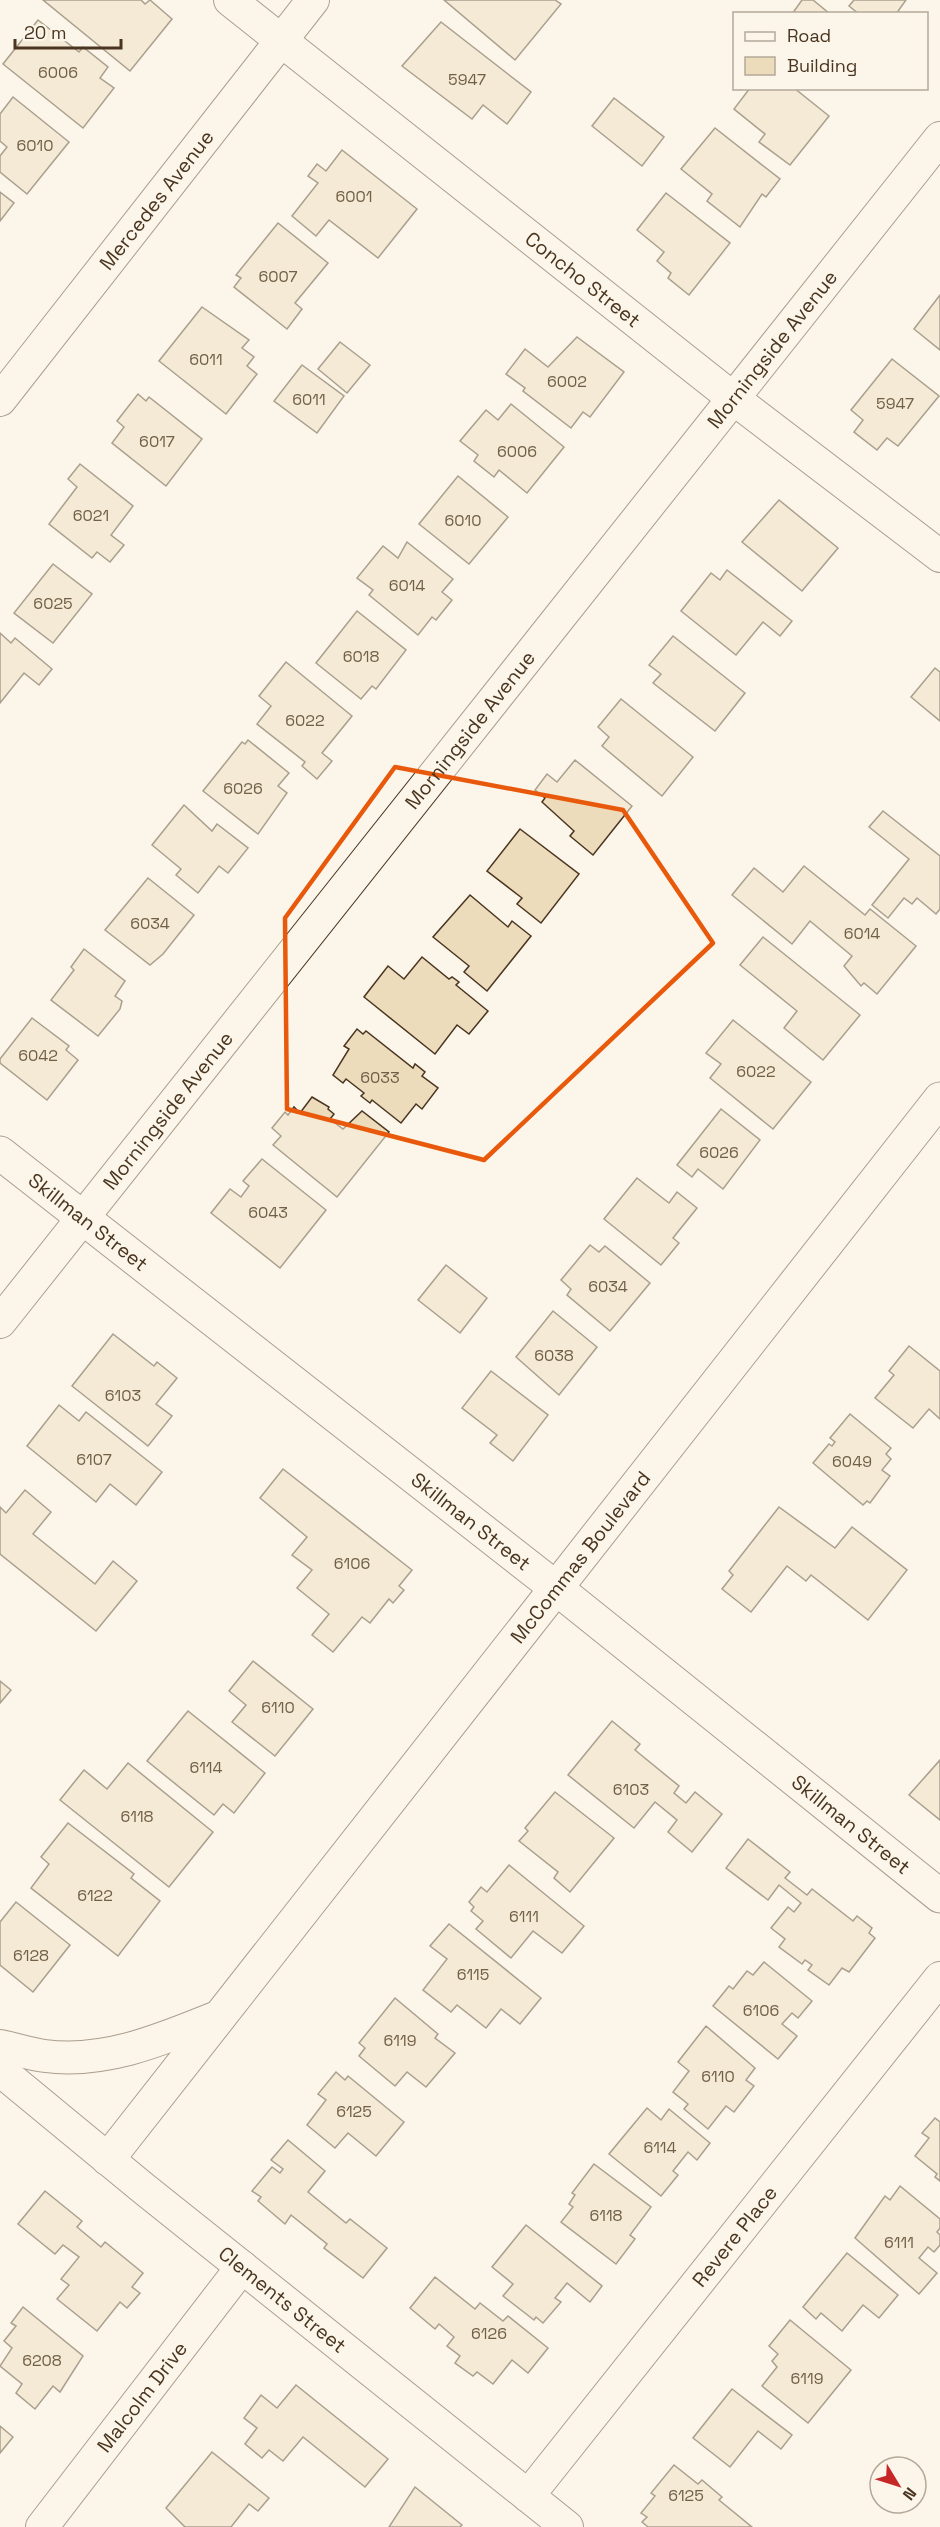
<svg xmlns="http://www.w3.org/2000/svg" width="940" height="2527" font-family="'Space Grotesk',sans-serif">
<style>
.building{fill:#ecdcbc;stroke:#4a3520;stroke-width:1.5}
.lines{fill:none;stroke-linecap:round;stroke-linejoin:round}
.minor-casing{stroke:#4a3520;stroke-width:34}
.tertiary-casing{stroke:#4a3520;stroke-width:35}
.secondary-casing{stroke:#4a3520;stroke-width:35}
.minor{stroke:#fbf6e9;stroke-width:32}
.tertiary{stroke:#fbf6e9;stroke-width:33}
.secondary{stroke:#fbf6e9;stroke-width:33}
.marked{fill:none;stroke:#e8590c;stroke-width:4.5;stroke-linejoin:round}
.labels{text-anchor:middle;stroke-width:4.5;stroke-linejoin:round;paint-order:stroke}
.number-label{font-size:16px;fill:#725f47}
.street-label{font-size:20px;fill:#4a3520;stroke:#fbf6e9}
</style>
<rect width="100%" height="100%" fill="#fbf6e9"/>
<g class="building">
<path d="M43,0h98l4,4 5,-4 22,19 -42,52z"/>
<path d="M444,0h111l6,4 -46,56z"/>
<path d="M802,0h11l17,14h-38z"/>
<path d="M854,0h52l-10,14h-37l-10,-8z"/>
<path d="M38,20l41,32 4,-5 25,20 -8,11 14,10 -31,40 -80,-64z"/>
<path d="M441,22l90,70 -24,32 -24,-19 -11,14 -70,-53z"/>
<path d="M750,88h44l35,28 -39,49 -31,-23 6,-8 -31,-25z"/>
<path d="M13,97l56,45 -42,52 -27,-22v-16l7,-9 -7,-6v-27z"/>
<path d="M614,98l50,39 -22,29 -50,-40z"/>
<path d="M715,128l65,51 -14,18 -4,-3 -22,33 -33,-26 5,-7 -31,-25z"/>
<path d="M342,150l75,59 -39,49 -49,-38 -13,16 -24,-20 26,-33 -10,-7 9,-12 9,7z"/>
<path d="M0,192l14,11 -14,18z"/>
<path d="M666,193l64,50 -41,52 -21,-17 3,-5 -14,-12 7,-9 -27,-22z"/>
<path d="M278,223l50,40 -33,40 7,6 -15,20 -53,-42 7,-9 -5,-3z"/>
<path d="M940,295v55l-26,-21z"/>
<path d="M202,307l47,33 -7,8 12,9 -7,9 10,8 -31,40 -67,-53z"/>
<path d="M577,337l47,35 -34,45 -7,-5 -12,16 -48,-37 2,-3 -19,-14 19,-25 23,18z"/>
<path d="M340,342l30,23 -23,28 -29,-24z"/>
<path d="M892,359l47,37 -41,50 -11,-8 -10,12 -23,-18 9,-12 -12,-10z"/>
<path d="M302,365l42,31 -27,37 -43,-32z"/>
<path d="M138,394l8,7 3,-4 53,42 -36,47 -54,-43 12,-16 -7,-6z"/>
<path d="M511,404l53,43 -37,46 -28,-23 -5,7 -20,-16 4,-6 -18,-14 26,-31 12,10z"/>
<path d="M80,464l53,42 -22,29 13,10 -14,17 -13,-10 -5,6 -43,-34 28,-37 -9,-8z"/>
<path d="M458,476l50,41 -39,47 -50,-40z"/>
<path d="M779,500l59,48 -36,43 -60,-49z"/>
<path d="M407,542l46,37 -11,13 10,8 -16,20 -4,-3 -14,18 -49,-40 4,-5 -16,-12 26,-32 15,12z"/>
<path d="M53,564l39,30 -39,49 -39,-30z"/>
<path d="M727,570l65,51 -12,15 -17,-14 -27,33 -55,-44 30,-38 9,7z"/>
<path d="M357,611l49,39 -30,39 -4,-3 -11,13 -45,-36z"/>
<path d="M0,633l11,10 4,-5 37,31 -13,16 -15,-12 -24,30z"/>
<path d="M673,636l72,57 -30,38 -62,-48 8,-9 -12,-9z"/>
<path d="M286,662l66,54 -30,37 10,8 -15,18 -15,-13 3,-4 -48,-38 14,-18 -12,-10z"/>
<path d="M935,668l5,4v49l-29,-24z"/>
<path d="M621,699l72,58 -31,39 -60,-50 7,-9 -11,-10z"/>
<path d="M248,740l41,33 -11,13 9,7 -29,41 -55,-43 39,-49 3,2z"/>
<path d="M575,760l57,46 -39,49 -23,-19 4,-5 -32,-29 3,-4 -10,-8 12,-16 10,8z"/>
<path d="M184,805l28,26 5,-7 31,24 -20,25 -9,-7 -21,27 -22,-18 5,-6 -29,-24z"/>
<path d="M883,811l57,45v53l-4,5 -19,-16 -5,6 -8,-6 -16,20 -16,-13 37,-46 -40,-32z"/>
<path d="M520,829l59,45 -38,49 -24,-19 5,-6 -35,-27z"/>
<path d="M804,866l61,49 5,-6 46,37 -39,48 -13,-11 -3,3 -17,-20 8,-10 -42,-35 -18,23 -60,-49 22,-27 29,24z"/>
<path d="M148,878l46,37 -31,39 -13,11 -45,-35z"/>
<path d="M470,895l38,32 4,-6 19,15 -44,55 -23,-19 5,-6 -36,-29z"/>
<path d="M763,937l97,78 -37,45 -39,-32 13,-17 -57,-46z"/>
<path d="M84,949l41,32 -10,15 7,5 -2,8 -22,27 -47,-36 23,-30 -3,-3z"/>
<path d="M422,957l27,22 3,-2 7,5 -3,3 32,26 -19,23 -12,-9 -22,29 -71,-57 24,-31 16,13z"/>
<path d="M32,1018l37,28 -3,4 12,10 -31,40 -47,-37v-4z"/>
<path d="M733,1020l78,62 -38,47 -63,-51 11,-14 -15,-11z"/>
<path d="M357,1029l6,5 3,-3 47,37 2,-4 10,8 -3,4 16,12 -16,21 -6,-5 -15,19 -29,-23 -2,3 -9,-7 3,-3 -18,-14 -3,4 -10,-8 16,-26 -5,-3z"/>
<path d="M312,1097l17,10 -1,2 6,5 -4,5 13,10 19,-18 27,21 -52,65 -64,-52 8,-9 -9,-8 13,-16 3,3 6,-8 6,6z"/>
<path d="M721,1109l39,31 -37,49 -25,-20 -6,8 -15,-12z"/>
<path d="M262,1159l64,51 -46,58 -69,-55 19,-24 11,8 8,-11 -6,-5z"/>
<path d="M637,1178l32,25 8,-11 20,16 -24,30 6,5 -18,22 -57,-46z"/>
<path d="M590,1245l9,7 6,-6 45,37 -40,48 -43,-36 4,-6 -10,-9z"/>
<path d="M446,1265l41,33 -27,35 -42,-33z"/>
<path d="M553,1311l44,36 -38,48 -43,-38z"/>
<path d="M113,1334l41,32 3,-4 20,16 -21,26 16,12 -24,30 -76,-60z"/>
<path d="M909,1346l31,25v48l-11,-10 -16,19 -38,-30 19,-23 -5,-4z"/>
<path d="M491,1371l57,44 -35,46 -23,-18 7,-8 -35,-27z"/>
<path d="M59,1405l20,16 7,-9 76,60 -26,33 -26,-21 -14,18 -69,-56z"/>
<path d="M850,1414l41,34 -5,6 5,5 -9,11 8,6 -20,27 -3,-2 -4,4 -50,-42 16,-19 3,2 3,-4 -5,-4z"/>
<path d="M283,1469l129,101 -13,16 5,4 -11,13 -4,-4 -19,24 -8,-6 -29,35 -21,-17 17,-21 -32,-26 15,-18 -20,-15 15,-18 -47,-39z"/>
<path d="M25,1490l26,22 -18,22 62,50 18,-23 24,20 -41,50 -96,-77v-47l6,6z"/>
<path d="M779,1507l56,41 17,-21 55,43 -39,50 -57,-45 -5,6 -19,-15 -36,46 -29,-23 11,-14 -4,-4z"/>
<path d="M253,1661l60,48 -38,47 -43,-34 14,-17 -17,-14z"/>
<path d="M0,1681l11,9 -11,13z"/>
<path d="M188,1711l77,62 -31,40 -11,-9 -9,11 -67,-54z"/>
<path d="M612,1721l28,23 -5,6 44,36 -5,7 12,10 9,-11 27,22 -30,38 -24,-20 9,-12 -22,-18 -21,26 -66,-53z"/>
<path d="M940,1760v60l-31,-25z"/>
<path d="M128,1763l85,69 -44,55 -109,-87 24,-30 23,19z"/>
<path d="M555,1792l59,46 -44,54 -16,-14 4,-6 -39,-31 9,-10 -3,-3z"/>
<path d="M68,1823l66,51 -3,4 29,23 -42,55 -87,-68 18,-24 -8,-7z"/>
<path d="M748,1839l42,33 -5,6 22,17 5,-6 41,32 4,-5 15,12 -3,5 6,5 -26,34 -7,-4 -13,17 -21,-15 4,-5 -7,-5 -3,4 -23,-17 6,-8 -14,-11 17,-21 6,5 7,-9 -22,-18 -11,15 -42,-32z"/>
<path d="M509,1865l75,61 -22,27 -29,-22 -22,27 -35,-29 7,-8 -12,-10 3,-4 -5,-5 12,-15 6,5z"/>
<path d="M16,1902l54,43 -37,47 -33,-27v-43z"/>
<path d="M449,1924l92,74 -21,26 -19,-15 -15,19 -29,-23 -6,7 -28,-22 24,-31 -17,-13z"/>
<path d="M764,1962l48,39 -14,17 -6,-5 -10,11 15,12 -19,23 -65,-53 16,-20 4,3 14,-18 6,4z"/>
<path d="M395,1998l43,36 -3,4 20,15 -29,34 -19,-15 -12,14 -36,-30 6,-8 -6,-5z"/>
<path d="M706,2026l49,42 -9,12 8,6 -20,26 -8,-6 -18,23 -24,-20 4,-5 -15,-12 16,-21 -11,-9z"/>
<path d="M336,2072l9,8 3,-4 56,46 -28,34 -28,-23 -13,15 -28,-23 19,-25 -8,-6z"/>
<path d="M647,2108l14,12 8,-11 41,34 -13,17 -9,-8 -15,19 5,4 -17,21 -52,-42z"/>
<path d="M935,2118l5,4v59l-5,-4 2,-3 -22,-18 14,-18 -7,-5z"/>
<path d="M288,2140l37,31 -17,21 38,31 4,-4 37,29 -24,30 -39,-30 3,-4 -36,-29 -6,9 -27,-23 3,-4 -9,-6 20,-24 8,6 3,-4 -12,-9z"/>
<path d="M594,2164l57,43 -21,28 5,4 -19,25 -55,-42 12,-15 -4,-3 6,-9 -3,-2z"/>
<path d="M900,2186l40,33v9l-3,4 3,3v10l-6,7 -6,-5 -9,11 18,15 -18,21 -64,-56 30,-42 5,4z"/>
<path d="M45,2191l37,30 -5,6 24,20 4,-5 38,31 -11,14 8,6 -13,15 -7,-6 -23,29 -40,-32 12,-14 -8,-6 18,-22 -16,-12 -8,9 -37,-30z"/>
<path d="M526,2225l76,61 -12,16 -23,-19 -12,15 6,4 -18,21 -7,-6 -2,3 -31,-24 10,-12 -21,-17z"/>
<path d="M847,2253l51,42 -19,23 -16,-13 -21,26 -21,-18 -5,6 -13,-12z"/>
<path d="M435,2277l40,32 5,-6 23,18 5,-5 40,32 -20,25 -16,-13 -19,24 -16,-12 -4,4 -18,-13 5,-7 -13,-10 7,-9 -15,-13 -4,5 -25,-21z"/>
<path d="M23,2307l60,49 -23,36 -7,-6 -18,23 -19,-16 6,-9 -22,-18 12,-18 -8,-7 12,-15 -5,-3z"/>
<path d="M790,2320l61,50 -43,53 -46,-37 15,-19 -5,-6 6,-7 -9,-8z"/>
<path d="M296,2385l92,74 -23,28 -62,-50 -20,24 -14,-11 -7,8 -17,-14 12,-16 -13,-10 17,-23 16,13z"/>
<path d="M732,2389l60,46 -11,14 -23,-18 -28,36 -37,-29z"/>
<path d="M0,2426l13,11 -13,16z"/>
<path d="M212,2452l57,46 -11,13 -9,-7 -18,23h-46l-19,-19z"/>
<path d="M674,2465l24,19 4,-4 20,17 -3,3 33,27h-104l-6,-5 5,-5 -6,-4 14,-17 -4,-3z"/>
<path d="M415,2487l47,38 -2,2h-71z"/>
</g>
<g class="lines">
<g class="minor-casing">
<g id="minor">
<path id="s1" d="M230,0l504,399 206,157"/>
<path id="s2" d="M0,400l313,-400"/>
<path id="s3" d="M0,1322l940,-1184"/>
<path d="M0,2046c15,3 30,8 45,10 62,8 120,-18 175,-40"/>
<path id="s4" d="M0,2070l143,118 424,339"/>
<path id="s5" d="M528,2496l412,-518"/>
<path id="s6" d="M42,2527l200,-260"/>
</g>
</g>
<g class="tertiary-casing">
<g id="tertiary">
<path id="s7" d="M108,2159l832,-1060"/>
</g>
</g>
<g class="secondary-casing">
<g id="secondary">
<path id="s8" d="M0,1153l556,435 384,308"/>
</g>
</g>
<use href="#minor" class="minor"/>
<use href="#tertiary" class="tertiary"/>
<use href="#secondary" class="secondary"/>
</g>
<path d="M0 0H940V2527H0ZM395,767l228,43 90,133 -229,217 -197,-51 -2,-191z" fill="#fbf6e9" fill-opacity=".55" fill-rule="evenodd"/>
<path class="marked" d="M395,767l228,43 90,133 -229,217 -197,-51 -2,-191z"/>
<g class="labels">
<g class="number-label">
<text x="58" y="78">6006</text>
<text x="467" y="85">5947</text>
<text x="35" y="151">6010</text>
<text x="354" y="202">6001</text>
<text x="278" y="282">6007</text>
<text x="206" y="365">6011</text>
<text x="567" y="387">6002</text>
<text x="309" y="405">6011</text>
<text x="895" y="409">5947</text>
<text x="157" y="447">6017</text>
<text x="517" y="457">6006</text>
<text x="91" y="521">6021</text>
<text x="463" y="526">6010</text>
<text x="407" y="591">6014</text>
<text x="53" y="609">6025</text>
<text x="361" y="662">6018</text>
<text x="305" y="726">6022</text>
<text x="243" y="794">6026</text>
<text x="150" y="929">6034</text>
<text x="862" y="939">6014</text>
<text x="38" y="1061">6042</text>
<text x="756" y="1077">6022</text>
<text x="380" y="1083">6033</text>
<text x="719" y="1158">6026</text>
<text x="268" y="1218">6043</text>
<text x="608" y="1292">6034</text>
<text x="554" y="1361">6038</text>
<text x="123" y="1401">6103</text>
<text x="94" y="1465">6107</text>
<text x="852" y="1467">6049</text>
<text x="352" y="1569">6106</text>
<text x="278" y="1713">6110</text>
<text x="206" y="1773">6114</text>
<text x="631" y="1795">6103</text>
<text x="137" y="1822">6118</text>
<text x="95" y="1901">6122</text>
<text x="524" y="1922">6111</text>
<text x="31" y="1961">6128</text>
<text x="473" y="1980">6115</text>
<text x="761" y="2016">6106</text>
<text x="400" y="2046">6119</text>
<text x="718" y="2082">6110</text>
<text x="354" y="2117">6125</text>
<text x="660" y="2153">6114</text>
<text x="606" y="2221">6118</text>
<text x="899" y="2248">6111</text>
<text x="489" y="2339">6126</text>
<text x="42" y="2366">6208</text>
<text x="807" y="2384">6119</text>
<text x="686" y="2501">6125</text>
</g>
<g class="street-label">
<text dy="7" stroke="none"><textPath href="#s2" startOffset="254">Mercedes Avenue</textPath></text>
<text dy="7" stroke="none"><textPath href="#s1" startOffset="450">Concho Street</textPath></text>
<text dy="7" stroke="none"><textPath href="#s3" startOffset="1242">Morningside Avenue</textPath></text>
<text dy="7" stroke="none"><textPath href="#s3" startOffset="756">Morningside Avenue</textPath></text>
<text dy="7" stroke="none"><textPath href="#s3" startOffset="270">Morningside Avenue</textPath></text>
<text dy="7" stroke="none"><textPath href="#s8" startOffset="112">Skillman Street</textPath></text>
<text dy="7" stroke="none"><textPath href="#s8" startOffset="598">Skillman Street</textPath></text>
<text dy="7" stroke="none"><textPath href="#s7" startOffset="765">McCommas Boulevard</textPath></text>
<text dy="7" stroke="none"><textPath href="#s8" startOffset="1084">Skillman Street</textPath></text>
<text dy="7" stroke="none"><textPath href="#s5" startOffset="332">Revere Place</textPath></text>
<text dy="7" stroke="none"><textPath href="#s4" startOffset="364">Clements Street</textPath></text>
<text dy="7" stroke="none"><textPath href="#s6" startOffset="164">Malcolm Drive</textPath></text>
</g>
</g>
<rect x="733" y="12" width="195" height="78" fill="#fbf6e9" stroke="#b4a999" stroke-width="1.5"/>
<rect x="745" y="32" width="30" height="9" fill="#fbf6e9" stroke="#b4a999" stroke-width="1.5"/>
<text x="787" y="42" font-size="18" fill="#4a3520">Road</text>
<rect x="745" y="57" width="30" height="18" fill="#ecdcbc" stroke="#b4a999" stroke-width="1.5"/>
<text x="787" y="72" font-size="18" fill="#4a3520">Building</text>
<g transform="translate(898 2485) rotate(128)"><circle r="28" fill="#fbf6e9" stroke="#b4a999" stroke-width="1.5"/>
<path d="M0-4.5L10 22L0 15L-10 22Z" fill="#c62828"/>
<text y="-9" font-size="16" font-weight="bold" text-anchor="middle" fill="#4a3520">N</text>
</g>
<path d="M15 39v9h106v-9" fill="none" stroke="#4a3520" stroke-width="3"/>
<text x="24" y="39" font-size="18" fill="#4a3520" stroke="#fbf6e9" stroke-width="4.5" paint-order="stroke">20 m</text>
</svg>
